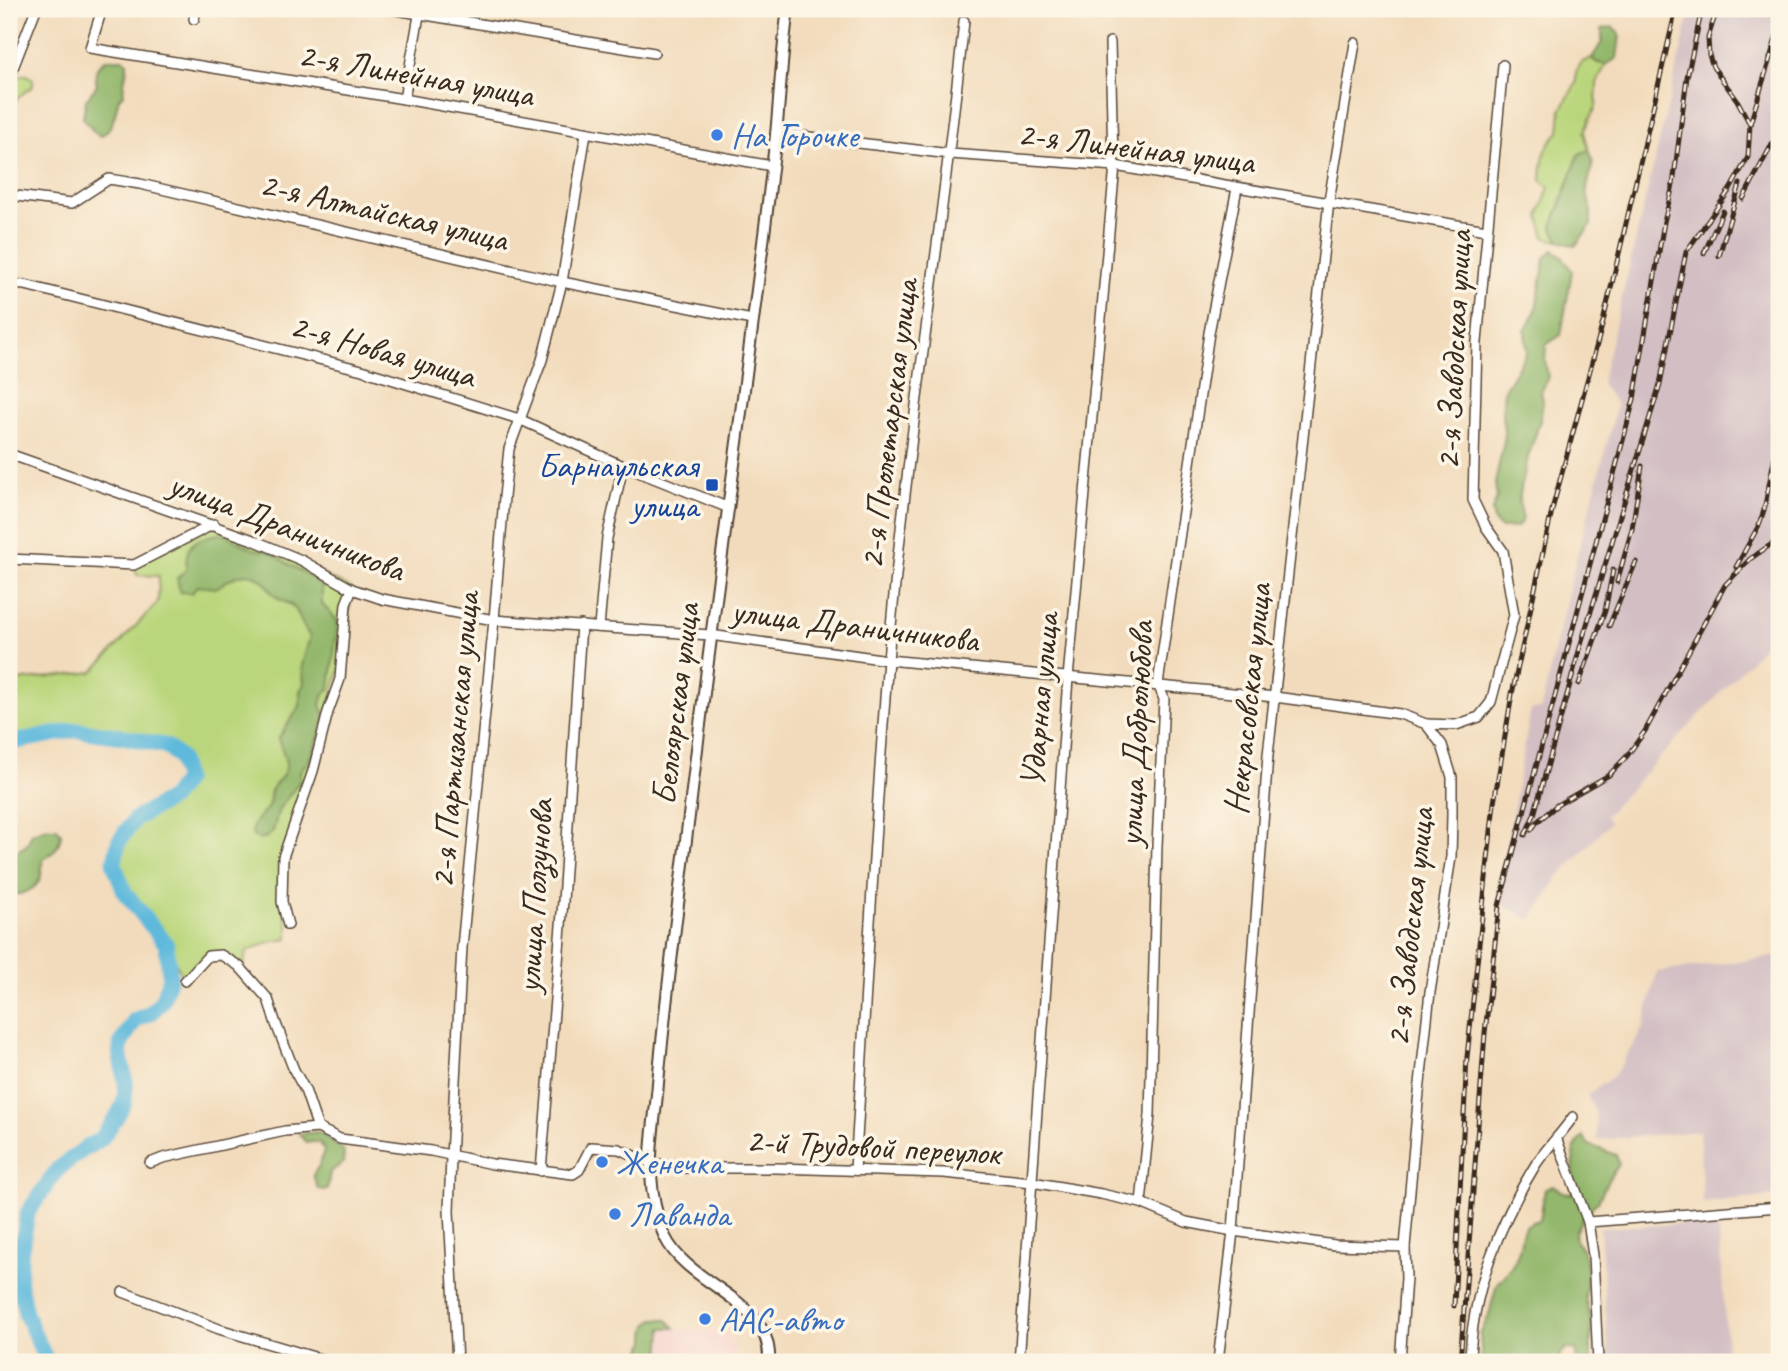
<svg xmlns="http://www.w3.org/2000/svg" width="1788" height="1371" font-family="Caveat,sans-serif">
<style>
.built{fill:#f7d0cc}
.industrial{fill:#d2bec3}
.green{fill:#bad67c;stroke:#7a804d;stroke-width:2}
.forest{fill:#93b76c;stroke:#677045;stroke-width:2}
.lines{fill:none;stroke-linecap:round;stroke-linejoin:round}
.river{stroke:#5fb9dc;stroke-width:16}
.minor-casing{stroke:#564536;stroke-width:12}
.tertiary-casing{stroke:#564536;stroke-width:14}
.minor{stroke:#fff;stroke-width:9}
.tertiary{stroke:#fff;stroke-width:10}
.rail-casing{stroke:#3b2a1e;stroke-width:5}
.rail{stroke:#fcf5e5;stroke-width:2.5;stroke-dasharray:8;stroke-linecap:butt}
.shop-dot{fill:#3f7fe0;stroke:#fcf5e5;stroke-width:2.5}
.transit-dot{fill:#1a4fb4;stroke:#fcf5e5;stroke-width:2.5}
.labels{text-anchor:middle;stroke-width:7;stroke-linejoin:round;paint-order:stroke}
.street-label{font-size:35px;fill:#3b2a1e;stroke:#fcf5e5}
.shop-label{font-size:35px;fill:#366cbe;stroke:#fcf5e5;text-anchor:start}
.transit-label{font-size:35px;fill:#164399;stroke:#fcf5e5;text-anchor:end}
</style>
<rect width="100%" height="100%" fill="#fcf5e5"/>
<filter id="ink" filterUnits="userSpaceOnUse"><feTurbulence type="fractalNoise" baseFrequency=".0143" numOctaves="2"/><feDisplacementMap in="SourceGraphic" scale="14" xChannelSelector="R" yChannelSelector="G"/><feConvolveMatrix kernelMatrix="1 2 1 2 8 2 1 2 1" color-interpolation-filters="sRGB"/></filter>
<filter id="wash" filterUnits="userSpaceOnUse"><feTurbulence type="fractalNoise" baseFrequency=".00686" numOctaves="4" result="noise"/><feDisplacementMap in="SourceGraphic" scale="28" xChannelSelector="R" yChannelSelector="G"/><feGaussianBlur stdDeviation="1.57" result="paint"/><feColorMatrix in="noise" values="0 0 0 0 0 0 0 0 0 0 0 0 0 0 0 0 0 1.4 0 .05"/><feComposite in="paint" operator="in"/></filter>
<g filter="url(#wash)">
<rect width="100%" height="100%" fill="#f2dbbc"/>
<path class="built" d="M662,1328l62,3 12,16 -1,15h-75z"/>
<g class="industrial">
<path d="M1691,9h88v621l-174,186 5,7 -51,53 -28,44 -24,-13 -11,-3 35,-194 10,-1 30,-130 46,-174 -16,-21z"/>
<path d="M1779,956v240l-76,7 -4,-72 -102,9 -1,-26 -9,-19 27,-19 29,-48 14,-56z"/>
<path d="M1718,1222l10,140h-119l-9,-134z"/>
</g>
<g class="green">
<path d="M1592,58l4,4 10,3 -9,18 -1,24 -12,25 5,18 -10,4 -27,73 8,14 -15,-3 -6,-22 10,-29 -8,-7c1,-20 3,-34 18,-48l2,-22 15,-27v-11l6,-10z"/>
<path d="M21,75h6l6,4v7c-5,4 -11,7 -15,12 -8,9 -3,20 -9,30 0,-18 -2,-40 12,-53z"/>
<path d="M214,524l45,18 93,47 -9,70 -60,198 -1,45 6,23v14l-19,3 -23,10 -2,13c-35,-16 -33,-11 -59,16l-19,-37 -41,-51 -11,-29 5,-23 16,-22 17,-9 25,-19 8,-11 -5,-22 -14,-12 -46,-10 -44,-6 -67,13v-61l84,-10 65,-70 1,-26 -22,-1 -3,-10z"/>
</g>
<g class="forest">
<path d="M1612,27l8,8 -3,23 -11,7 -10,-3 -4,-4 10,-16v-13z"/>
<path d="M108,59h15l4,4c1,11 -6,20 -3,31l-5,4c-4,13 -4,29 -18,38l-6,-3 -12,-15 3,-18 11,-15c-3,-12 -2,-20 11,-26z"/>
<path d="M1589,150l4,11 -7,32 5,15v17l-16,21 -15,-5 -8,-14 27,-73z"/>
<path d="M1553,250l9,6 10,15 -11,64 -15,10 -1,14 3,19 -7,14 2,9 -3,20 -12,36 -7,31 -2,14 4,17 -6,8 -16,1 -7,-6 -2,-12 5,-12 -2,-14 10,-48 -3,-20 2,-26 23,-38 -2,-21 11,-21 9,-52z"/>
<path d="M218,534l8,1 27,14 15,2 48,30 6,6v17l16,17 -8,67 -6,6 -3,11 4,10 -2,12 -14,33 -9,11v10l-21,28 -6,22 -6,6 -8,2 -6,-3c-3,-15 7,-18 14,-28 4,-6 2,-11 4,-17 4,-9 14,-14 15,-24 1,-8 -5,-19 -8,-28l22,-33v-15l4,-7 -2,-19 8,-29c-7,-8 -8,-15 -13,-24 -5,-10 -14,-9 -22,-16 -4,-3 -6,-9 -10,-13 -16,-17 -33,-6 -49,5l-19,-2 -5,7 -12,-1 -3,-14 10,-9c-3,-25 7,-30 31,-35z"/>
<path d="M47,828h10l4,6c-2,14 -7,18 -18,26 -1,6 -1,14 -3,19 -4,11 -21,18 -31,14v-38l18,-10 5,-12z"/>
<path d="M319,1132l25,19 -1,12 -13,9 -3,18 -9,-1 -5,-14 6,-9 5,-16 -5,-8h-13l-7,-8z"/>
<path d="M1583,1137l6,8 27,10 3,9 -12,17 -8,19 -14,14 -10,18 1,10 6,7 6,20 -3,29 6,21v43h-15v-12l-10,-2 -6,7 -2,7h-76l-2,-27 9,-20 8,-32c10,-7 19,-22 22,-33 5,-17 -1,-25 21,-30l5,-32 9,-2 8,6 9,2c8,-20 -6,-43 12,-57z"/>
<path d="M654,1319h12l9,9h-13l-2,34h-21c0,-8 2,-9 5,-16 6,-12 -3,-17 10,-27z"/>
</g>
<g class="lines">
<path class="river" d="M9,743l67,-13 44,6 46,10 14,12 5,22 -13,18 -37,21 -16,22 -5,23 11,29 41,51 4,33 -8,24 -11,12 -16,7 -14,23 -1,11 6,30 -2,19 -8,15 -15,21 -17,10 -27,21 -29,42 -7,39 -2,31 7,33 21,47"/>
</g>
</g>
<g filter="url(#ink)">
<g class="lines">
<g class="minor-casing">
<g id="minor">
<path d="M102,9l-12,39 314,51 368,67"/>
<path d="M390,9l264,44"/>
<path d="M194,19l2,-10"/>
<path d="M9,78l27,-69"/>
<path d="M404,99l16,-89"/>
<path d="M776,133l174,21 165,12 371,64"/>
<path d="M9,195l63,8 37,-24 31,5 422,98 190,38"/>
<path d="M9,284l16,1 337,85 157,49 104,47 106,42"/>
<path d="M9,454l244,86 48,20 51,29 30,10 112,21 216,15 178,25 387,37 125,17 26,10"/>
<path d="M9,559l125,6 80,-41"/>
<path d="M599,627l8,-89 16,-72"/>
<path d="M288,925l-6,-23 1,-45 30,-86 15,-59 12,-33 6,-75 6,-15"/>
<path d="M185,981l23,-25 13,-1 18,11 29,33 8,25 18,46 11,20 13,38"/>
<path d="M1557,1140l31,82 5,33 5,107"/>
<path d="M150,1163l13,-5 122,-27 33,-3 22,11 91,12 61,13 81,10 6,-4 12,-23 28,2 32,14 33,5h92l168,5 88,9 69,12 40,9 45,19 47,9 102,14 70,2"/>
<path d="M855,1170c11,-170 19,-340 33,-510 18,-214 54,-426 76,-639"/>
<path d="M541,1171l22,-270 18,-276"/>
<path d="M1141,1203l9,-88 7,-269 7,-147 -6,-15 51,-351 28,-145"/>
<path d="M1588,1222l191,-15"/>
<path d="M123,1292l96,37 112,33"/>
<path d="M457,1362l-8,-151 2,-54 11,-210 32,-327 10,-123 5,-48 33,-89 20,-78 24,-149"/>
<path d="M1019,1362l49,-684 47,-512 -2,-7 -3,-117"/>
<path d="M1218,1362l15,-131 35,-476 61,-554 26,-158"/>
<path d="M1400,1362l6,-84 -1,-31 13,-145 12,-110 21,-135 1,-42v-38l-10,-32 -16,-21 30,1 23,-8 12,-15 23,-87 -11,-64 -17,-24 -13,-27 4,-158 26,-277"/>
<path d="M1470,1362c1,-69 30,-140 66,-198 11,-16 25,-30 37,-47"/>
</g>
</g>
<g class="tertiary-casing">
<path id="tertiary" d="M769,1362c4,-63 -80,-75 -104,-125 -8,-17 -13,-43 -14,-62 -2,-30 5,-62 7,-92 8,-89 20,-178 31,-267 26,-227 61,-453 87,-681 4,-42 6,-84 12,-126"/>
</g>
<use href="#minor" class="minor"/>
<use href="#tertiary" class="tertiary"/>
<g class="rail-casing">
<g id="rail">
<path d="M1750,124l29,-95"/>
<path d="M1743,199l36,-68"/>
<path d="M1704,253l19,-42"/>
<path d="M1719,256l21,-72"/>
<path d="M1736,567l23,-42 5,-15 15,-75"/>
<path d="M1617,582l15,-53 10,-63"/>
<path d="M1609,626l27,-64"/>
<path d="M1579,684l26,-73 8,-41"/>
<path d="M1531,830l6,-8 20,-17 52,-30 18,-19 18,-25 80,-146 25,-26 29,-20"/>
<path d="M1525,835l9,-20 47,-171 79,-260 26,-132 45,-64 17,-31 2,-33 -13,-24 -24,-33 -4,-12 -1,-17 9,-29"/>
<path d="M1454,1306l13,-249 27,-254 18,-109 41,-188 50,-184 73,-313"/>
<path d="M1460,1362l25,-329 14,-127 135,-507 30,-177 9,-37 14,-108 15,-68"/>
</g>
</g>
<use href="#rail" class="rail"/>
</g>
</g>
<g class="shop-dot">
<circle cx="717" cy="135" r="7"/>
<circle cx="602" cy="1162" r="7"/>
<circle cx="615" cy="1214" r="7"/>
<circle cx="705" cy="1319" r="7"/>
</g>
<rect class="transit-dot" x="705" y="478" width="14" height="14" rx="3.5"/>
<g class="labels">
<g class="street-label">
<text transform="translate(416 74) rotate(10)" y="12">2-я Линейная улица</text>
<text transform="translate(1136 147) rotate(7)" y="12">2-я Линейная улица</text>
<text transform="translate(384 211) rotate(13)" y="12">2-я Алтайская улица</text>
<text transform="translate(383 350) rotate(16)" y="12">2-я Новая улица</text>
<text transform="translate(1453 350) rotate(-87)" y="12">2-я Заводская улица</text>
<text transform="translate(888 424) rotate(-83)" y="12">2-я Пролетарская улица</text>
<text transform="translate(287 526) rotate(21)" y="12">улица Драничникова</text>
<text transform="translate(855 625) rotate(7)" y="12">улица Драничникова</text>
<text transform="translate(1247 699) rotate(-84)" y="12">Некрасовская улица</text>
<text transform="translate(1039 700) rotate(-85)" y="12">Ударная улица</text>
<text transform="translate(675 704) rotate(-83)" y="12">Белоярская улица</text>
<text transform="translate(1135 734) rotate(-87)" y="12">улица Добролюбова</text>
<text transform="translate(454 740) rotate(-85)" y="12">2-я Партизанская улица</text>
<text transform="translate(534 896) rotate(-86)" y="12">улица Ползунова</text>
<text transform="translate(1409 927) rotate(-84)" y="12">2-я Заводская улица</text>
<text transform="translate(873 1146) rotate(3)" y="12">2-й Трудовой переулок</text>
</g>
<g class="shop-label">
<text x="731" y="147">На Горочке</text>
<text x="616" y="1174">Женечка</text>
<text x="629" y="1226">Лаванда</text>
<text x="719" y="1331">ААС-авто</text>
</g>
<g class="transit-label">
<text x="698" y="477">Барнаульская<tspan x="698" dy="40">улица</tspan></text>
</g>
</g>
<rect width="1788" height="1371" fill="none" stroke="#fcf5e5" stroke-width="35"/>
</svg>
